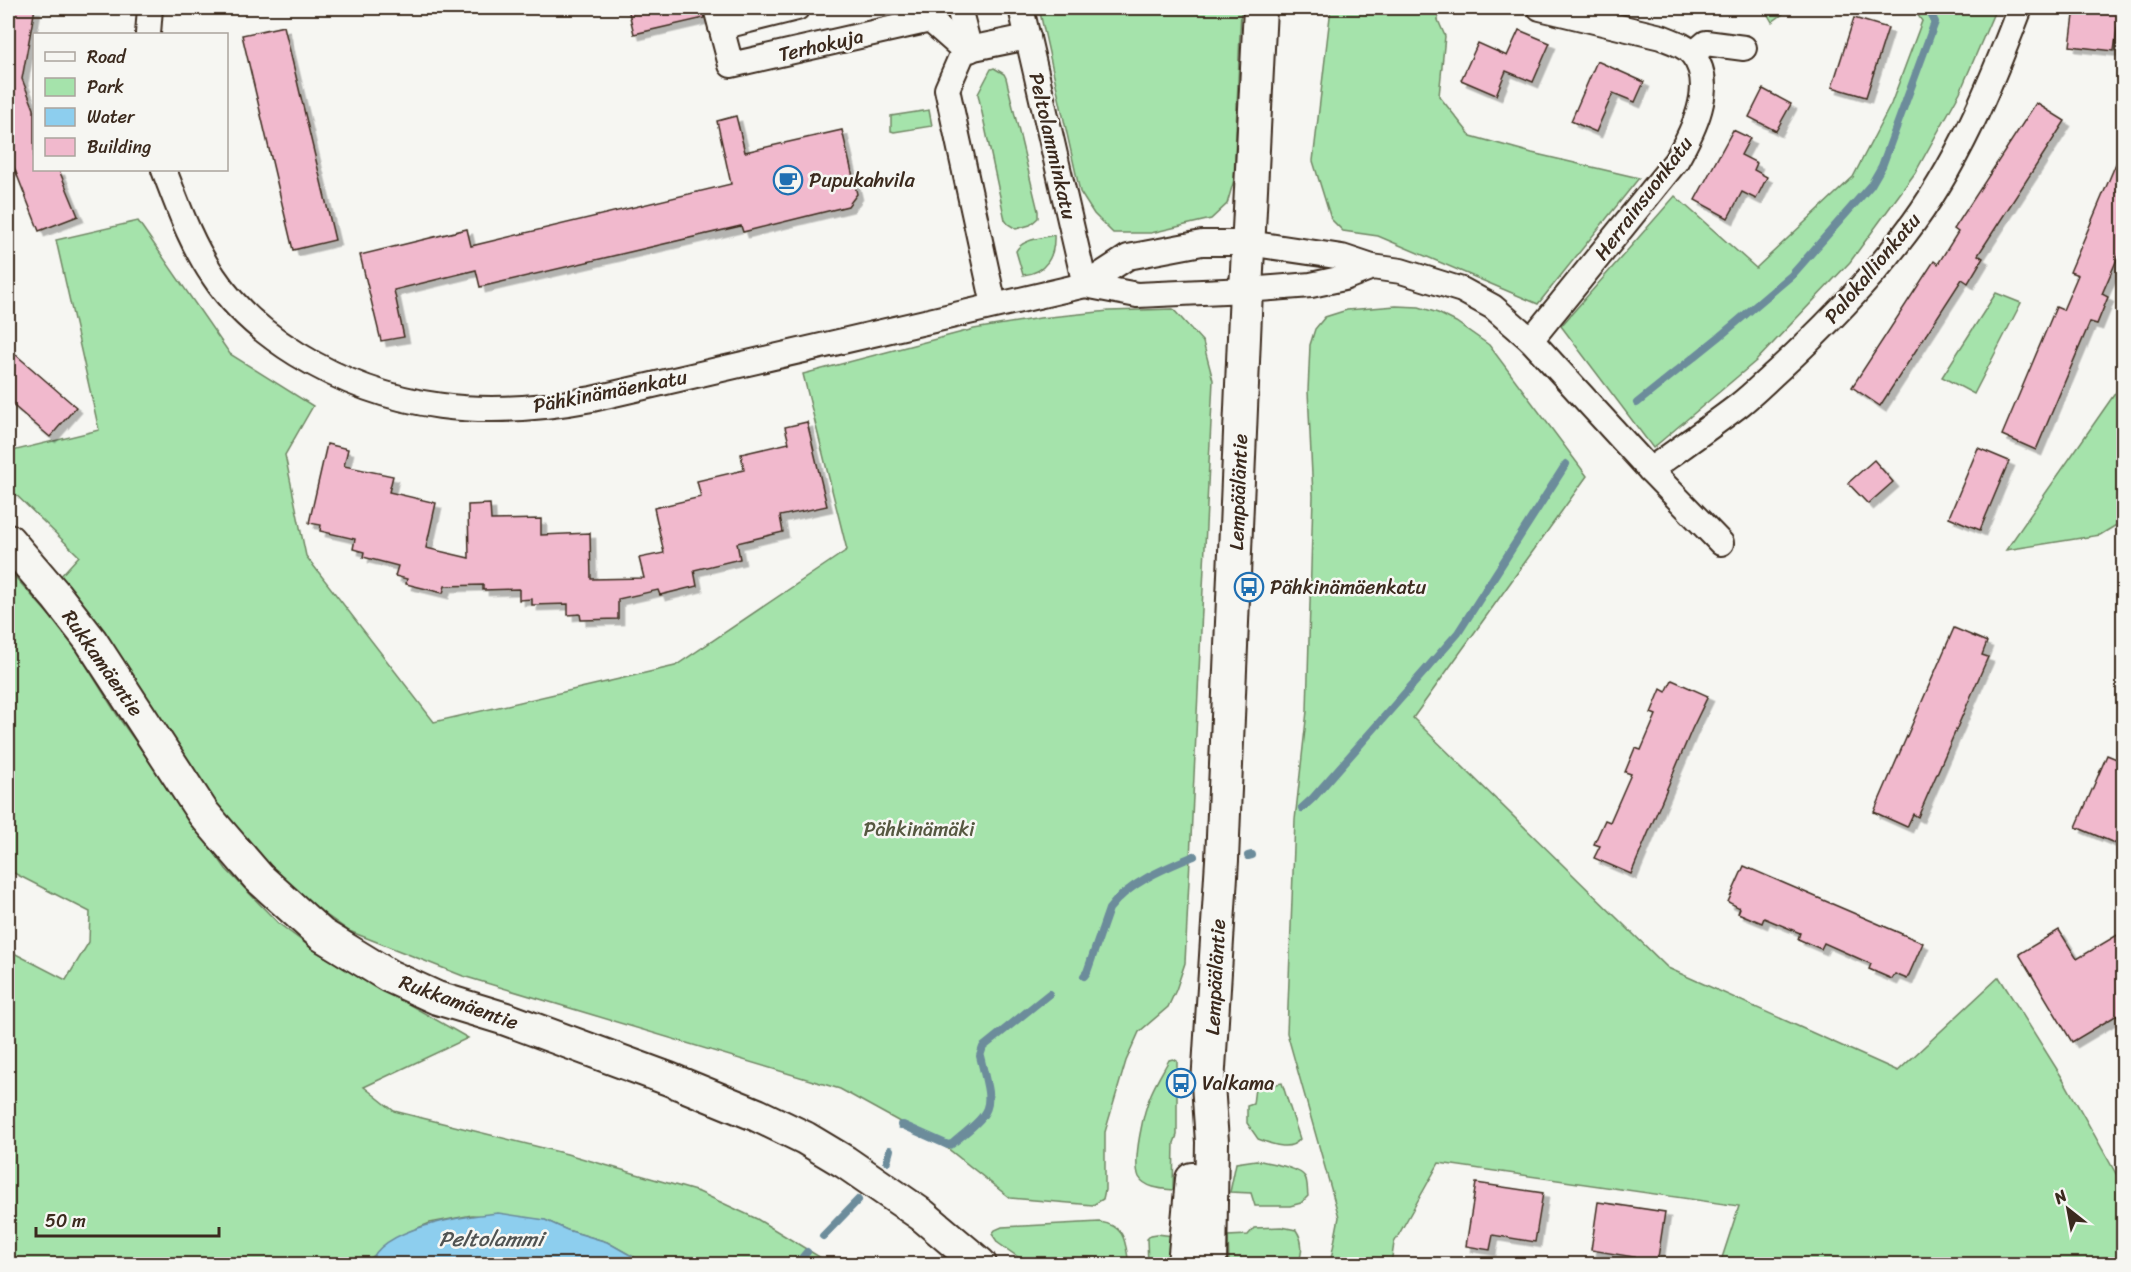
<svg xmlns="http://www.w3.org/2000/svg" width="2131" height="1272" font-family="Sriracha,sans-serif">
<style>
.green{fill:#a5e3ab;stroke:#708664;stroke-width:1.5}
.water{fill:#8dceee;stroke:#6c8c9b;stroke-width:1.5}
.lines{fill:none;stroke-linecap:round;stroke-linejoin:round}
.stream{stroke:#6c8c9b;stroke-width:8}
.building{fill:#f1b9cd;stroke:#3b2a1e;stroke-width:1.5;filter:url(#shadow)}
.minor-casing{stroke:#3b2a1e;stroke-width:28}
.major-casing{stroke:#3b2a1e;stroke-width:36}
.minor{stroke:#f6f6f2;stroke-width:24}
.major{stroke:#f6f6f2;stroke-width:32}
.labels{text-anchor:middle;stroke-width:5;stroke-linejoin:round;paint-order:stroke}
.street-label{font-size:20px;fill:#3b2a1e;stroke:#f6f6f2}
.poi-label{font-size:20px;fill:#3b2a1e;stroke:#f6f6f2;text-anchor:start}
.park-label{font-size:20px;fill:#565841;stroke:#f6f6f2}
.water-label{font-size:21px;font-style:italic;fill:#505352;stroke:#f6f6f2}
</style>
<defs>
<filter id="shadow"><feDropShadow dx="5.5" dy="5.5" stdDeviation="0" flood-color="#0004"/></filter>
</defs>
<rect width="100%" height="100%" fill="#f6f6f2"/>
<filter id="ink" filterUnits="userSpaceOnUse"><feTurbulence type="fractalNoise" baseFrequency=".0167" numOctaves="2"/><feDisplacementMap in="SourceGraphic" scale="12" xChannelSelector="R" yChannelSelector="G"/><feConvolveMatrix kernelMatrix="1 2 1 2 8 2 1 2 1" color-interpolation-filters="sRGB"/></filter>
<g filter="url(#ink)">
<g class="green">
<path d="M1039,8h202l-7,172 -7,24 -16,15 -60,14h-38l-19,-19 -14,-22z"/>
<path d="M1331,8h107v12l7,16 -6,60 32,40 61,17 107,25 -101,126 -160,-68 -35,-5 -12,-12 -18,-58z"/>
<path d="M1764,8h27l-19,14z"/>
<path d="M1913,8h83l-36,84 -45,81 -65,89 -94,99 -103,87 -92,-122 114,-130 81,72 97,-91 38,-73 31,-83z"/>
<path d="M994,68l10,6 2,4 32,133v7l-8,7 -14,4 -8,-5 -3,-4 -27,-126 13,-25z"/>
<path d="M929,110l3,16 -38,6 -3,-1v-15z"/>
<path d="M138,221l92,133 83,52 -28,49 21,101 128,166 241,-56 172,-116 -44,-176 171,-45 66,-11 69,-7 64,-2 30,33 10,38 -28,583 -9,27 -8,17 -29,25 -13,29 -21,71v58l-2,9 -10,6 -83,-7 -63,-50 -107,-59 -377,-113 -114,-45 -67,-47 -37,-42 -81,-112 -106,-151 21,-23 -71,-69v-35l91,-22 -43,-190z"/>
<path d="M1054,235c1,21 -8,38 -31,40l-7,-24c6,-12 26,-13 38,-16z"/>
<path d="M1996,293l25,10 -47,91 -32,-17z"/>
<path d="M1396,306l23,1 19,6 18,9 33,23 98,131 -174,242 255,250 230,103 101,-94 64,102 56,100 4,2v83h-150l-19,-2 -5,2h-229l19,-58 -300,-43 -45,80 -3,21h-61l9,-47 -52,-184 8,-213 12,-109 6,-215 -5,-105 2,-46 5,-16 10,-12 22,-7z"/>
<path d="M2123,382v139l-23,14 -94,15z"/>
<path d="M8,569l59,66 54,86 105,148 52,54 39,29 151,86 -104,49 30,24 173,43 132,38 58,27 74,45h-185l-39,-22 -40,-12 -22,-10 -73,-5 -42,8 -24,10 -34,24 -2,7h-362v-314l58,30 23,-38 1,-30 -82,-42z"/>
<path d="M1173,1059l4,2v74l-3,8 -1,47c-11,-1 -28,-2 -34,-13 -7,-16 5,-67 12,-83 5,-12 12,-23 18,-34z"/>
<path d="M1282,1083l18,56c-10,13 -29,5 -42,0l-11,-16v-17l6,-2 2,-16z"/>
<path d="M1256,1160c12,3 43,7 49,17 3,5 2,13 3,19l-7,7 -11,3h-35l-4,-13 -21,-1 6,-29z"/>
<path d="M1100,1222c26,4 25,20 29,42h-101l-30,-21 -6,-9 3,-4 7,-3z"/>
<path d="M1282,1227l14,3c8,12 6,21 3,34h-70l-1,-28 20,-1 6,-7z"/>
<path d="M1157,1234l16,2v28h-25l-1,-25 4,-4z"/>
</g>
<path class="water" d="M498,1213l47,7 22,10 40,12 39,22h-276c11,-37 94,-48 128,-51z"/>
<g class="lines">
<g class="stream">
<path d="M1637,403l82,-66 73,-62 79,-90 11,-19 53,-144 -7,-14"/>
<path d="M1302,808l11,-10 145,-165 108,-169"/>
<path d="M1248,856l4,-1"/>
<path d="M1084,976l3,-4 22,-63c19,-26 56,-41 85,-53"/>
<path d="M901,1125h2l45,20 4,-1c44,-36 41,-34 28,-88l3,-9 66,-53"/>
<path d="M887,1161l3,-11"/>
<path d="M823,1236l35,-36"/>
<path d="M797,1264l10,-12"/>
</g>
</g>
<g class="building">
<path d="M8,8h27l-13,71 12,30v61h25l19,46 -39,15 -31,-79z"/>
<path d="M628,8h74l2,10 -70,16z"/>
<path d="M2075,8h45l-6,43 -44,-5z"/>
<path d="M1854,18l34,10 -22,69 -34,-10z"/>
<path d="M284,26l51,214 -42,10 -51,-215z"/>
<path d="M1519,30l31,13 -17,39 -27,-11 -10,24 -35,-15 17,-37 29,13z"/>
<path d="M1597,61l47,21 -9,20 -22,-9 -17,39 -25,-11z"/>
<path d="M1763,89l28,15 -15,27 -27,-14z"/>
<path d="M2036,103l29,18 -87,134 5,3 -15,25 -6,-4 -82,127 -28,-19 82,-126 4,3 20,-32 -4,-3z"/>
<path d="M736,116l9,36 97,-22 15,64 -9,12 -105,26 -2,-6 -261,61 -4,-17 -82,20 10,47 -23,4 -21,-86 107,-26 4,17 260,-62 -14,-63z"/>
<path d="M1733,130l17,8 -9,17 16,8 -3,7 13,7 -11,22 -14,-7 -14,26 -33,-18z"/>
<path d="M2123,147l1,96 -22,51 6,3 -11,27 -7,-2 -54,128 -34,-15 54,-128 7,3 15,-35 -8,-3z"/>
<path d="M8,348l68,59 -26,30 -42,-36z"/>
<path d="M807,422l20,84 -47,10 3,16 -46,11 3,16 -46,11 3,16 -37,9 -2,-5 -40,9v20l-37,1 -1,-6 -12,1v-11l-36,1v-6l-13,1v-11l-36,1v-5l-38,1 -2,7 -37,-9 1,-5 -12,-3 3,-10 -35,-9 1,-5 -11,-3 2,-10 -35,-8 1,-6 -12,-2 18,-79 21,5 -4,17 49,10 -4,16 47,11 -10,45 43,10 -1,-53 22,-1 1,16 50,-1v16l49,-2 1,46 53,-1 -5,-20 25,-5 -10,-45 47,-11 -4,-16 47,-11 -3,-16 48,-11 -4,-16z"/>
<path d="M1978,448l31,13 -29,69 -31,-13z"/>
<path d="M1874,460l19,22 -25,22 -20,-21z"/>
<path d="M1954,628l33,14 -5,13 6,2 -70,160 -5,-3 -6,13 -33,-15z"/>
<path d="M1672,680l36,16 -16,33 -61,145 -37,-16 6,-12 -6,-2 11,-24 5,2 21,-48 -6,-2 10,-24 6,2 15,-35 -5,-2 10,-24 5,3z"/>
<path d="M2107,755l17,7v85l-48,-20z"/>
<path d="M1744,866l179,77 -16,36 -12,-5 -3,5 -23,-10 2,-5 -47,-21 -3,6 -23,-10 2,-6 -36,-15 -2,5 -24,-10 2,-5 -12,-6z"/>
<path d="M2059,930l18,29 47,-28v80l-52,31 -53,-88z"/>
<path d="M1476,1183l67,10 -8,49 -42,-7 -3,15 -24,-4z"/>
<path d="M1598,1202l67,10 -8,52h-25l2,-7 -43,-7z"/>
</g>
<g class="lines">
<g class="minor-casing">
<g id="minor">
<path d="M716,8l15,57 199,-45 34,30 64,-13"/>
<path d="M959,8l11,42"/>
<path d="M1021,8l64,277"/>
<path d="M721,27l76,-19"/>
<path d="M148,34l2,-26"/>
<path d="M964,50l-17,39 47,216"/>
<path d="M1693,54l13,-11 38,5"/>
<path d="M164,170c14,36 27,74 50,107 21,32 51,57 83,77 94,58 189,65 295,45l493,-114 43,-28 74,-14h46l94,14 30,10 29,4 61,19 31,17 38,33 119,130 71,73"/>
<path d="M1085,285l52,10 109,-5 65,-5 33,-7 28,-11"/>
<path d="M1531,340l145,-179c16,-28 41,-75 17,-106 -7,-10 -22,-14 -32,-18l-121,-29"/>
<path d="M1650,470c29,-21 59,-42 88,-64 13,-10 25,-22 37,-33 47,-43 92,-89 130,-139 52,-67 85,-148 115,-226"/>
</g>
</g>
<g class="major-casing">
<g id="major">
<path d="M8,540l48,56 35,45 112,172 55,64 64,58 67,41 48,22 69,21 163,60 88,36 48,23 40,24 77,53 58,49"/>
<path d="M1184,1264l8,-85"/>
<path d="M1210,1264l2,-122 -4,-58 14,-224 24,-570 14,-282"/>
</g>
</g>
<use href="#minor" class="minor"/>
<use href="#major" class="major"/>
</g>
</g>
<defs>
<g id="cafe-ring" transform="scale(1.5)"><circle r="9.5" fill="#f6f6f2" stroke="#1f6fb2" stroke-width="1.5"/><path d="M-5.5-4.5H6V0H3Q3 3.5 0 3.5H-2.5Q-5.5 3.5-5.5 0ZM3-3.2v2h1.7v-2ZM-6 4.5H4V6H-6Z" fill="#1f6fb2"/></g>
<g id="bus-ring" transform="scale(1.5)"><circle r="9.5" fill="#f6f6f2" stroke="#1f6fb2" stroke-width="1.5"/><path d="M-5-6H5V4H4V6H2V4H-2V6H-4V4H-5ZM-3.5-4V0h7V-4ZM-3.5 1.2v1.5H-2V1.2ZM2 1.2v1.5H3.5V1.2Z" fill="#1f6fb2"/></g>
</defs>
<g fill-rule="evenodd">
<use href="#cafe-ring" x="788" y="180"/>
<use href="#bus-ring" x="1249" y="587"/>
<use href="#bus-ring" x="1181" y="1083"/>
</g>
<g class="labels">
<g class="street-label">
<text transform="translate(821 45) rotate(-13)" y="7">Terhokuja</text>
<text transform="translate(1053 146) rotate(77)" y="7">Peltolamminkatu</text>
<text transform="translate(1643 198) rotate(-53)" y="7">Herrainsuonkatu</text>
<text transform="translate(1872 268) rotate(-50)" y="7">Palokallionkatu</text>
<text transform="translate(610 391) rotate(-11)" y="7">Pähkinämäenkatu</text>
<text transform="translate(1238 492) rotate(-88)" y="7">Lempääläntie</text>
<text transform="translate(103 663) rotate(55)" y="7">Rukkamäentie</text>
<text transform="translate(1215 977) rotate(-87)" y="7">Lempääläntie</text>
<text transform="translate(459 1002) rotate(20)" y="7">Rukkamäentie</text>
</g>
<g class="poi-label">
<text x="809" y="187">Pupukahvila</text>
<text x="1270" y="594">Pähkinämäenkatu</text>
<text x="1202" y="1090">Valkama</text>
</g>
<g class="park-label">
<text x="919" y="836">Pähkinämäki</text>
</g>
<g class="water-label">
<text x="491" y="1246">Peltolammi</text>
</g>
</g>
<rect width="2131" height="1272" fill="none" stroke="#f6f6f2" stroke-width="30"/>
<rect x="15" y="15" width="2101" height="1242" fill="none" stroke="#3b2a1e" stroke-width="2" filter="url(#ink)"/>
<rect x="33" y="33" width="195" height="138" fill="#f6f6f2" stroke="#aba49d" stroke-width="1.5"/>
<rect x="45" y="52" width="30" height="9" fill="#f6f6f2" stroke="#aba49d" stroke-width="1.5"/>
<text x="87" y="63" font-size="18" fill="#3b2a1e">Road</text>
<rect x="45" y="78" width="30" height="18" fill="#a5e3ab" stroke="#aba49d" stroke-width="1.5"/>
<text x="87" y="93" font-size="18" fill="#3b2a1e">Park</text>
<rect x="45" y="108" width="30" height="18" fill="#8dceee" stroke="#aba49d" stroke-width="1.5"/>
<text x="87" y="123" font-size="18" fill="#3b2a1e">Water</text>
<rect x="45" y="138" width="30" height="18" fill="#f1b9cd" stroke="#aba49d" stroke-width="1.5"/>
<text x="87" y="153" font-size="18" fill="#3b2a1e">Building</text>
<g transform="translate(2068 1209) rotate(329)" stroke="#f6f6f2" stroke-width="4.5" paint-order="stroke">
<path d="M0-4.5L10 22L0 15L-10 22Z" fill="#3b2a1e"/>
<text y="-9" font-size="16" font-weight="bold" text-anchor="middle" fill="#3b2a1e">N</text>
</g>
<path d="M36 1227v9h183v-9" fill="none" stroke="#3b2a1e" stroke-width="3"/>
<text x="45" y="1227" font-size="18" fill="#3b2a1e" stroke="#f6f6f2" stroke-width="4.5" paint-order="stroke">50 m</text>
</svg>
